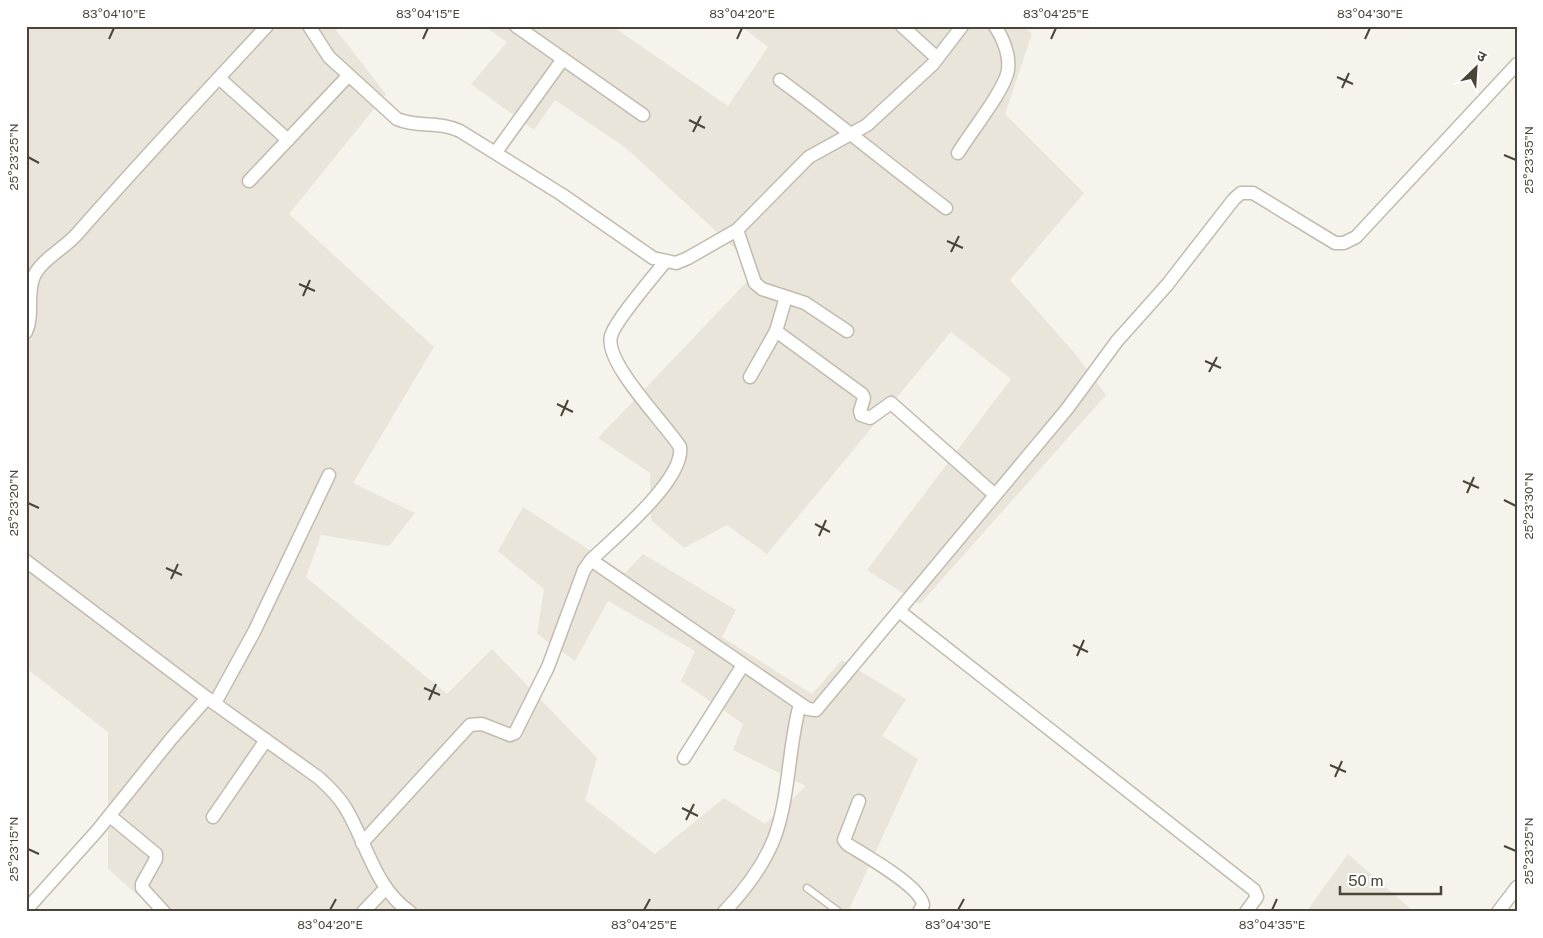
<svg xmlns="http://www.w3.org/2000/svg" width="1543" height="938" font-family="'Public Sans','Noto Sans Devanagari',sans-serif">
<style>
.residential{fill:#eae5da}
.lines{fill:none;stroke-linecap:round;stroke-linejoin:round}
.lane-casing{stroke:#c2bbae;stroke-width:9}
.street-casing{stroke:#c2bbae;stroke-width:15}
.lane{stroke:#fff;stroke-width:6}
.street{stroke:#fff;stroke-width:12}
.ticks{fill:none;stroke:#4b4439;stroke-width:2}
.neatline{fill:none;stroke:#4b4439;stroke-width:2}
.ticks-label{font-size:12px;text-anchor:middle;fill:#4b4439}
</style>
<rect width="100%" height="100%" fill="#f6f3ec"/>
<g class="residential">
<path d="M26,26h307l53,68 -97,120 145,133 -81,136 62,30 -26,33 -68,-11 -15,42 141,117 45,-45 105,109 -12,42 70,54 69,-56 41,26 41,-38 -73,-36 10,-26 -62,-43 14,-30 -87,-50 -33,60 -38,-27 7,-45 -46,-38 25,-44 102,66 18,-19 93,56 -14,27 90,57 30,-34 64,39 -24,37 36,23 -70,153h-691l-49,-43v-137l-82,-64z"/>
<path d="M484,26h128l116,80 40,-59 -27,-21h283l8,8 -27,80 79,79 -74,87 67,76 29,39 -186,209 -53,-34 144,-191 -60,-47 -184,222 -40,-29 -43,23 -33,-28 -1,-47 -52,-35 160,-168 -132,-122 -71,-48 -21,30 -63,-46 36,-42z"/>
<path d="M1348,854l66,58h-108z"/>
</g>
<g class="lines">
<g class="lane-casing">
<path id="lane" d="M807,888l32,24"/>
</g>
<g class="street-casing">
<g id="street">
<path d="M309,26l20,31 68,62c21,9 43,2 63,12l101,63 92,64 23,5 12,-5 49,-28 72,-73 58,-32 66,-61 29,-38"/>
<path d="M516,26l127,89"/>
<path d="M902,26l35,32"/>
<path d="M219,78l69,62"/>
<path d="M780,80c56,41 110,86 166,128"/>
<path d="M496,152l67,-93"/>
<path d="M958,153c12,-20 47,-63 50,-83 2,-15 -5,-32 -13,-44"/>
<path d="M249,181l99,-105"/>
<path d="M737,230l18,53 7,6 43,14 42,28"/>
<path d="M776,331l86,63 2,4 -4,13 1,4 9,3 21,-15 103,91"/>
<path d="M26,332c8,-17 0,-38 8,-56 8,-17 31,-28 43,-42 62,-71 126,-139 190,-208"/>
<path d="M750,377l26,-46 10,-34"/>
<path d="M591,560l217,149 8,1 251,-301 50,-68 50,-56 67,-86 7,-6h12l82,50h9l12,-6 161,-173"/>
<path d="M26,561l181,137 112,80c10,9 19,18 26,29 22,36 29,80 65,105"/>
<path d="M899,611l355,279 3,7 -11,15"/>
<path d="M215,703l39,-71 75,-157"/>
<path d="M684,758l59,-93"/>
<path d="M859,801l-15,39 3,4c17,11 74,42 76,61l-4,7"/>
<path d="M110,816l46,38v5l-14,25v4l22,24"/>
<path d="M213,817l53,-77"/>
<path d="M362,843l108,-118 12,-1 28,11 5,-2 33,-66 36,-97 7,-10c23,-22 94,-81 89,-113 -15,-24 -76,-84 -69,-111 4,-15 42,-59 54,-74"/>
<path d="M26,910l71,-79 74,-92 36,-41"/>
<path d="M363,912l22,-23"/>
<path d="M724,912c20,-21 39,-46 50,-73 16,-43 14,-92 26,-135"/>
<path d="M1498,912l19,-25"/>
</g>
</g>
<use href="#lane" class="lane"/>
<use href="#street" class="street"/>
</g>
<path class="ticks" d="M109,39l5,-11M423,39l5,-11M737,39l5,-11M1051,39l5,-11M1365,39l5,-11M1337,77l16,7M1342,88l7,-15M689,120l16,8M693,132l8,-16M1504,155l12,5M28,157l11,6M947,241l16,7M951,252l8,-16M299,284l16,7M303,296l7,-16M1205,361l16,7M1209,372l8,-15M557,404l16,8M561,416l7,-16M1463,481l16,7M1467,493l7,-16M1504,500l12,6M28,503l11,5M815,524l15,8M819,536l7,-16M166,568l16,7M171,579l7,-15M1073,645l15,7M1077,656l7,-16M424,688l16,7M429,700l7,-16M1330,765l16,7M1335,777l7,-16M682,808l16,8M686,820l8,-16M1504,846l12,5M28,849l11,5M330,910l6,-11M644,910l6,-11M958,910l6,-11M1272,910l5,-11"/>
<rect width="1543" height="938" fill="none" stroke="#ffffff" stroke-width="55"/>
<g transform="translate(1476 68) rotate(25)" stroke="#ffffff" stroke-width="4" paint-order="stroke">
<path d="M0-4L9 19L0 12L-9 19Z" fill="#4b4439"/>
<text y="-8" font-size="14" font-weight="bold" text-anchor="middle" fill="#4b4439">उ</text>
</g>
<path d="M1340 886v8h101v-8" fill="none" stroke="#4b4439" stroke-width="2.5"/>
<text x="1348" y="886" font-size="15" fill="#4b4439" stroke="#ffffff" stroke-width="4" paint-order="stroke">50 m</text>
<rect x="28" y="28" width="1488" height="882" class="neatline"/>
<g class="ticks-label">
<text x="114" y="18">83°04'10"E</text>
<text x="428" y="18">83°04'15"E</text>
<text x="742" y="18">83°04'20"E</text>
<text x="1056" y="18">83°04'25"E</text>
<text x="1370" y="18">83°04'30"E</text>
<text transform="translate(14 157) rotate(-90)" y="4">25°23'25"N</text>
<text transform="translate(1529 160) rotate(-90)" y="4">25°23'35"N</text>
<text transform="translate(14 503) rotate(-90)" y="4">25°23'20"N</text>
<text transform="translate(1529 506) rotate(-90)" y="4">25°23'30"N</text>
<text transform="translate(14 849) rotate(-90)" y="4">25°23'15"N</text>
<text transform="translate(1529 851) rotate(-90)" y="4">25°23'25"N</text>
<text x="330" y="929">83°04'20"E</text>
<text x="644" y="929">83°04'25"E</text>
<text x="958" y="929">83°04'30"E</text>
<text x="1272" y="929">83°04'35"E</text>
</g>
</svg>
